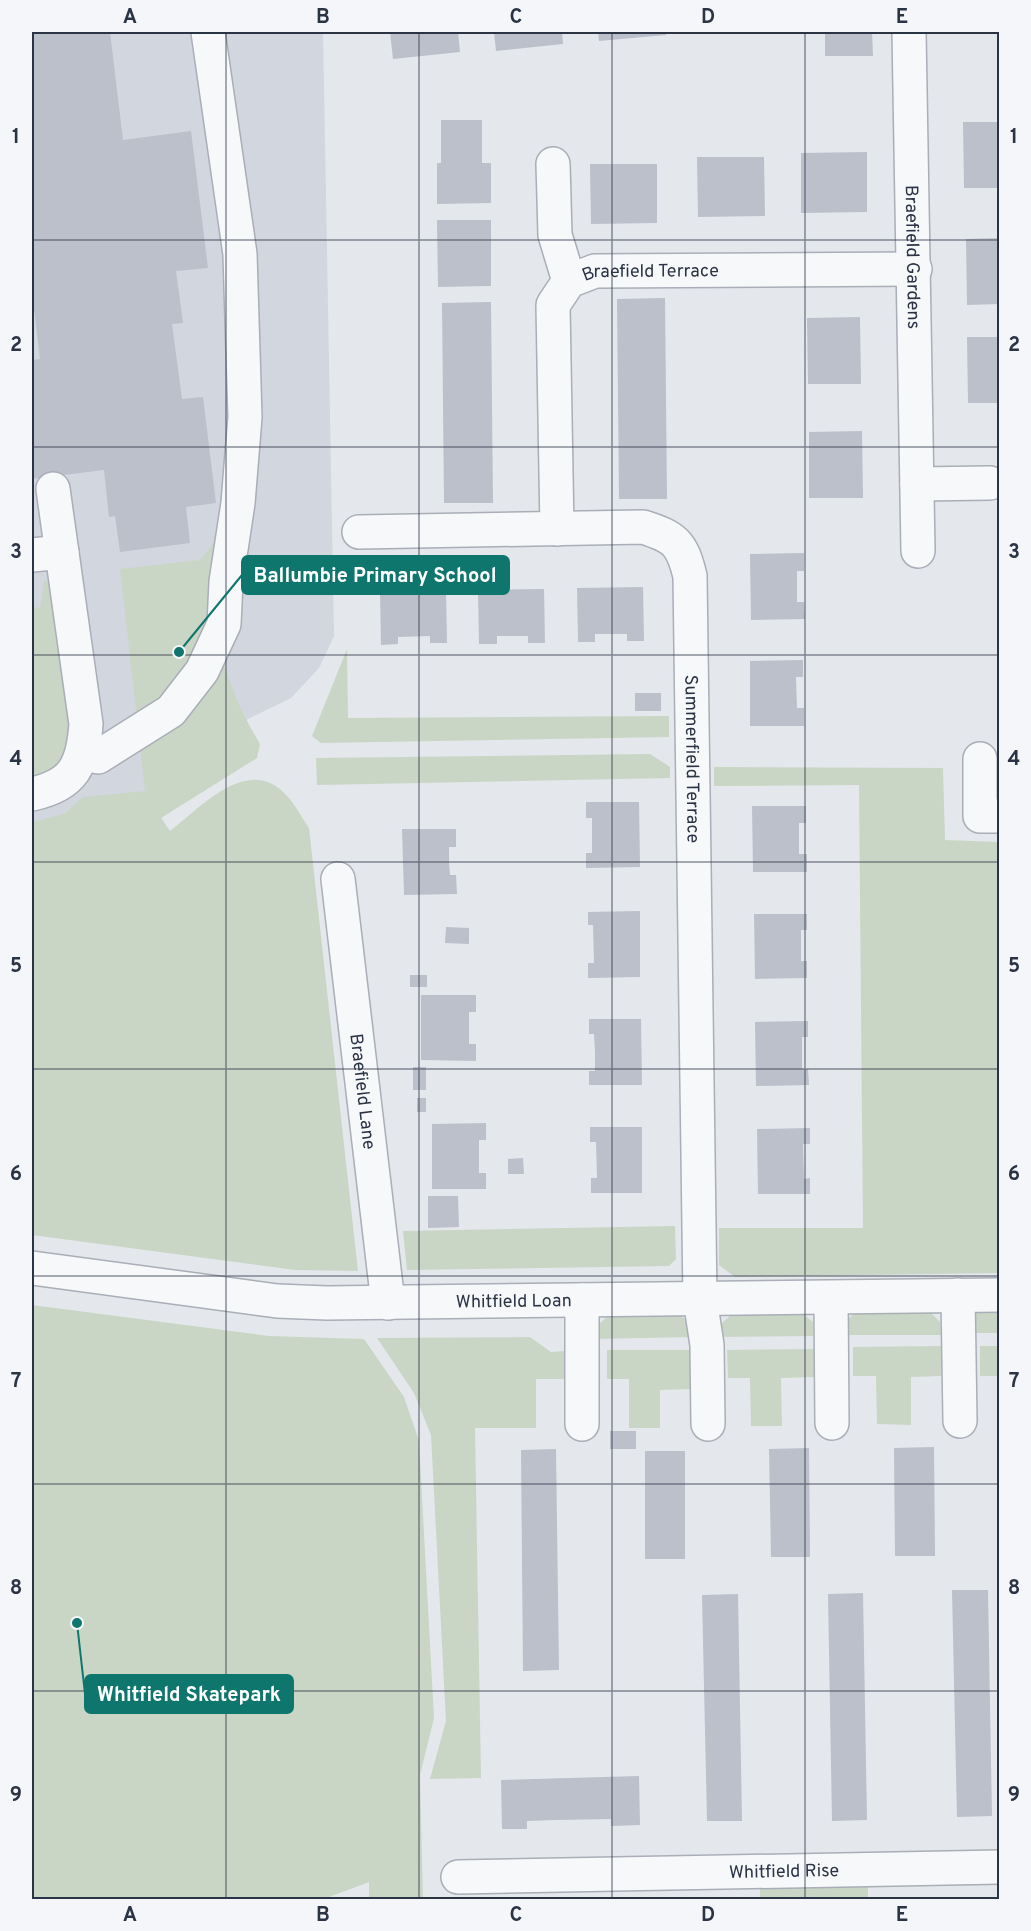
<svg xmlns="http://www.w3.org/2000/svg" width="1031" height="1931" font-family="Overpass,sans-serif">
<style>
.built{fill:#d2d6de}
.green{fill:#c9d6c5}
.building{fill:#bbc0ca}
.lines{fill:none;stroke-linecap:round;stroke-linejoin:round}
.minor-casing{stroke:#a9aeb7;stroke-width:36}
.minor{stroke:#f7f8fa;stroke-width:33}
.grid{fill:none;stroke:#2b3445;stroke-width:1.5;stroke-opacity:0.55}
.labels{text-anchor:middle;stroke-width:4.5;stroke-linejoin:round;paint-order:stroke}
.street-label{font-size:18px;fill:#2b3445;stroke:#f4f6f9}
.leader{fill:none;stroke:#0f766e;stroke-width:2}
.callout-dot{fill:#0f766e;stroke:#f4f6f9;stroke-width:2}
.callout{fill:#0f766e;stroke:#0f766e;stroke-width:2}
.callout-label{font-size:20px;text-anchor:middle;font-weight:bold;fill:#fff}
.neatline{fill:none;stroke:#2b3445;stroke-width:2}
.grid-label{font-size:20px;text-anchor:middle;font-weight:bold;fill:#2b3445}
</style>
<rect width="100%" height="100%" fill="#e4e7ec"/>
<path class="built" d="M32,32h291l11,604 -15,32 -28,30 -45,22 -85,98 5,7 -134,410z"/>
<g class="green">
<path d="M226,528c-2,31 -10,78 -7,108 4,38 22,76 41,108l-3,14 -96,60 9,13c32,-25 80,-79 118,-34 8,9 14,21 21,31l49,443 -63,-1 -263,-35v-413l32,-8 19,-17 62,-6 -25,-222 80,-9z"/>
<path d="M44,581l7,1 20,158c-7,21 -16,34 -39,39v-172l8,1z"/>
<path d="M347,649l1,69 321,-2v21l-348,6 -9,-7z"/>
<path d="M650,754l20,13v11l-353,7 -1,-27z"/>
<path d="M714,767l229,1 2,72 54,2v431l-264,4 -16,-12v-37h144l-4,-443 -145,1z"/>
<path d="M675,1226l1,33 -7,7 -262,4 -4,-39z"/>
<path d="M32,1305l237,31 95,3 40,58 15,44 15,277 -14,57 3,124h-54v-17l-48,18 -289,-1z"/>
<path d="M999,1311v22h-28v-12l5,-9z"/>
<path d="M855,1312h75l10,10 1,13h-95v-13z"/>
<path d="M802,1313l11,9v14l-93,1 2,-14 10,-9z"/>
<path d="M609,1315h71l10,8 1,14 -96,2 3,-14z"/>
<path d="M530,1337l21,15 14,-1 1,28h-30v49h-61l6,350 -51,1 16,-58 -15,-286 -17,-42 -37,-55z"/>
<path d="M941,1346v30l-30,1v48l-34,-1 -1,-48h-23v-29z"/>
<rect x="980" y="1346" width="19" height="30"/>
<path d="M815,1349v28l-34,1 1,48h-31l-1,-48h-22l-1,-28z"/>
<path d="M607,1350h85v39l-32,1v38h-31v-49h-22z"/>
<path d="M868,1885v14h-108v-12z"/>
</g>
<g class="building">
<path d="M32,32h78l13,108 68,-9 17,137 -32,3 7,52 -11,1 10,75 21,-2 13,106 -30,4 4,36 -70,9 -5,-36 -6,1 -5,-47 -72,9v-119l8,-1 -8,-67z"/>
<path d="M390,32h68l2,20 -67,7z"/>
<path d="M494,32h68l1,12 -67,7z"/>
<path d="M598,32h68v3l-67,6z"/>
<path d="M825,32h47l1,24h-48z"/>
<path d="M441,120h41v43h9v40l-54,1v-41h4z"/>
<path d="M963,122h36v66h-35z"/>
<path d="M867,152v60l-66,1v-60z"/>
<path d="M697,157h67l1,59 -67,1z"/>
<path d="M590,164h67v59l-66,1z"/>
<path d="M437,220h54v66l-53,1z"/>
<path d="M999,238v66l-32,1 -1,-66z"/>
<path d="M665,298l2,201h-48l-2,-200z"/>
<path d="M491,302l2,201h-49l-2,-200z"/>
<path d="M860,317l1,67h-53l-1,-66z"/>
<path d="M967,337h32v66h-31z"/>
<path d="M862,431l1,67h-54v-66z"/>
<path d="M804,553v18h-7v31h7l1,17 -54,1 -1,-66z"/>
<path d="M643,587l1,54h-17v-7h-32v8h-17l-1,-54z"/>
<path d="M446,589l1,54h-17v-7l-32,1v7l-17,1 -1,-55z"/>
<path d="M544,589l1,54h-17v-7h-31v8h-18l-1,-54z"/>
<path d="M803,660v17h-7l1,31h7v18h-54v-65z"/>
<rect x="635" y="693" width="26" height="18"/>
<path d="M586,802h53l1,65 -54,1v-15h6v-35h-6z"/>
<path d="M752,806h54v17h-7v31h8v18h-54z"/>
<path d="M402,829h54v18h-7v15l1,13h6l1,19 -53,1z"/>
<path d="M640,911v66l-52,1v-15h6l-1,-38h-5v-13z"/>
<path d="M754,914h53v16h-6v31h6v17l-52,1z"/>
<path d="M446,927l23,1v16l-24,-1z"/>
<rect x="410" y="975" width="17" height="12"/>
<path d="M421,995h55v17h-7v32h7v17l-55,-1z"/>
<path d="M589,1019h52l1,66h-53v-14h6v-19l-1,-18h-5z"/>
<path d="M808,1021v16h-6v32h6l1,16 -53,1 -1,-64z"/>
<rect x="413" y="1067" width="13" height="23"/>
<rect x="417" y="1098" width="9" height="14"/>
<path d="M486,1123v17h-7v33h7v16h-54v-65z"/>
<path d="M590,1127h52v66h-51v-15h6l-1,-36h-6z"/>
<path d="M810,1128v16h-7l1,35 6,-1v16h-52l-1,-65z"/>
<path d="M523,1158l1,16h-16v-15z"/>
<path d="M428,1196h30l1,31 -31,1z"/>
<rect x="610" y="1431" width="26" height="18"/>
<path d="M934,1447l1,109h-40l-1,-108z"/>
<path d="M809,1448l1,109h-39l-2,-108z"/>
<path d="M556,1449l3,221 -36,1 -2,-221z"/>
<rect x="645" y="1451" width="40" height="108"/>
<path d="M952,1590h36l4,226 -35,1z"/>
<path d="M863,1593l4,227 -35,1 -4,-227z"/>
<path d="M738,1594l4,227h-35l-5,-226z"/>
<path d="M639,1776l1,49 -29,1v-7l-56,1 -28,1v8h-25l-1,-49z"/>
</g>
<g class="lines">
<g class="minor-casing">
<g id="minor">
<path id="s1" d="M909,32l9,519"/>
<path d="M553,164l2,71 14,46"/>
<path d="M917,484l73,-1"/>
<path id="s2" d="M557,529l-4,-224 16,-24 26,-10 320,-2"/>
<path id="s3" d="M359,532l284,-5c32,10 39,16 47,49l10,723 7,46 1,79"/>
<path d="M32,555l30,-3"/>
<path d="M84,753l14,4 73,-46 31,-40 22,-47 2,-42 12,-79 7,-86 -5,-163 -32,-222"/>
<path d="M980,759v57h20"/>
<path d="M32,794c42,-9 51,-29 54,-70l-33,-235"/>
<path id="s4" d="M338,879l50,424"/>
<path id="s5" d="M32,1268l245,33 50,2 673,-8"/>
<path d="M958,1295l2,126"/>
<path d="M831,1298l1,125"/>
<path d="M582,1300v124"/>
<path id="s6" d="M458,1877l542,-10"/>
</g>
</g>
<use href="#minor" class="minor"/>
</g>
<path class="grid" d="M226,32v1868M419,32v1868M612,32v1868M805,32v1868M32,240h968M32,447h968M32,655h968M32,862h968M32,1069h968M32,1276h968M32,1484h968M32,1691h968"/>
<g class="labels">
<g class="street-label">
<text dy="6" stroke="none"><textPath href="#s1" startOffset="225">Braefield Gardens</textPath></text>
<text dy="6" stroke="none"><textPath href="#s2" startOffset="336">Braefield Terrace</textPath></text>
<text dy="6" stroke="none"><textPath href="#s3" startOffset="540">Summerfield Terrace</textPath></text>
<text dy="6" stroke="none"><textPath href="#s4" startOffset="214">Braefield Lane</textPath></text>
<text dy="6" stroke="none"><textPath href="#s5" startOffset="484">Whitfield Loan</textPath></text>
<text dy="6" stroke="none"><textPath href="#s6" startOffset="326">Whitfield Rise</textPath></text>
</g>
</g>
<path class="leader" d="M179 652L242 575M77 1623L85 1694"/>
<g class="callout-dot">
<circle cx="179" cy="652" r="6"/>
<circle cx="77" cy="1623" r="6"/>
</g>
<g class="callout">
<rect x="242" y="556" width="267" height="38" rx="6"/>
<rect x="85" y="1675" width="208" height="38" rx="6"/>
</g>
<g class="callout-label">
<text x="375" y="582">Ballumbie Primary School</text>
<text x="189" y="1701">Whitfield Skatepark</text>
</g>
<rect width="1031" height="1931" fill="none" stroke="#f4f6f9" stroke-width="66"/>
<rect x="33" y="33" width="965" height="1865" class="neatline"/>
<g class="grid-label">
<text x="130" y="23">A</text>
<text x="323" y="23">B</text>
<text x="516" y="23">C</text>
<text x="708" y="23">D</text>
<text x="902" y="23">E</text>
<text x="16" y="143">1</text>
<text x="1014" y="143">1</text>
<text x="16" y="351">2</text>
<text x="1014" y="351">2</text>
<text x="16" y="558">3</text>
<text x="1014" y="558">3</text>
<text x="16" y="765">4</text>
<text x="1014" y="765">4</text>
<text x="16" y="972">5</text>
<text x="1014" y="972">5</text>
<text x="16" y="1180">6</text>
<text x="1014" y="1180">6</text>
<text x="16" y="1387">7</text>
<text x="1014" y="1387">7</text>
<text x="16" y="1594">8</text>
<text x="1014" y="1594">8</text>
<text x="16" y="1801">9</text>
<text x="1014" y="1801">9</text>
<text x="130" y="1921">A</text>
<text x="323" y="1921">B</text>
<text x="516" y="1921">C</text>
<text x="708" y="1921">D</text>
<text x="902" y="1921">E</text>
</g>
</svg>
